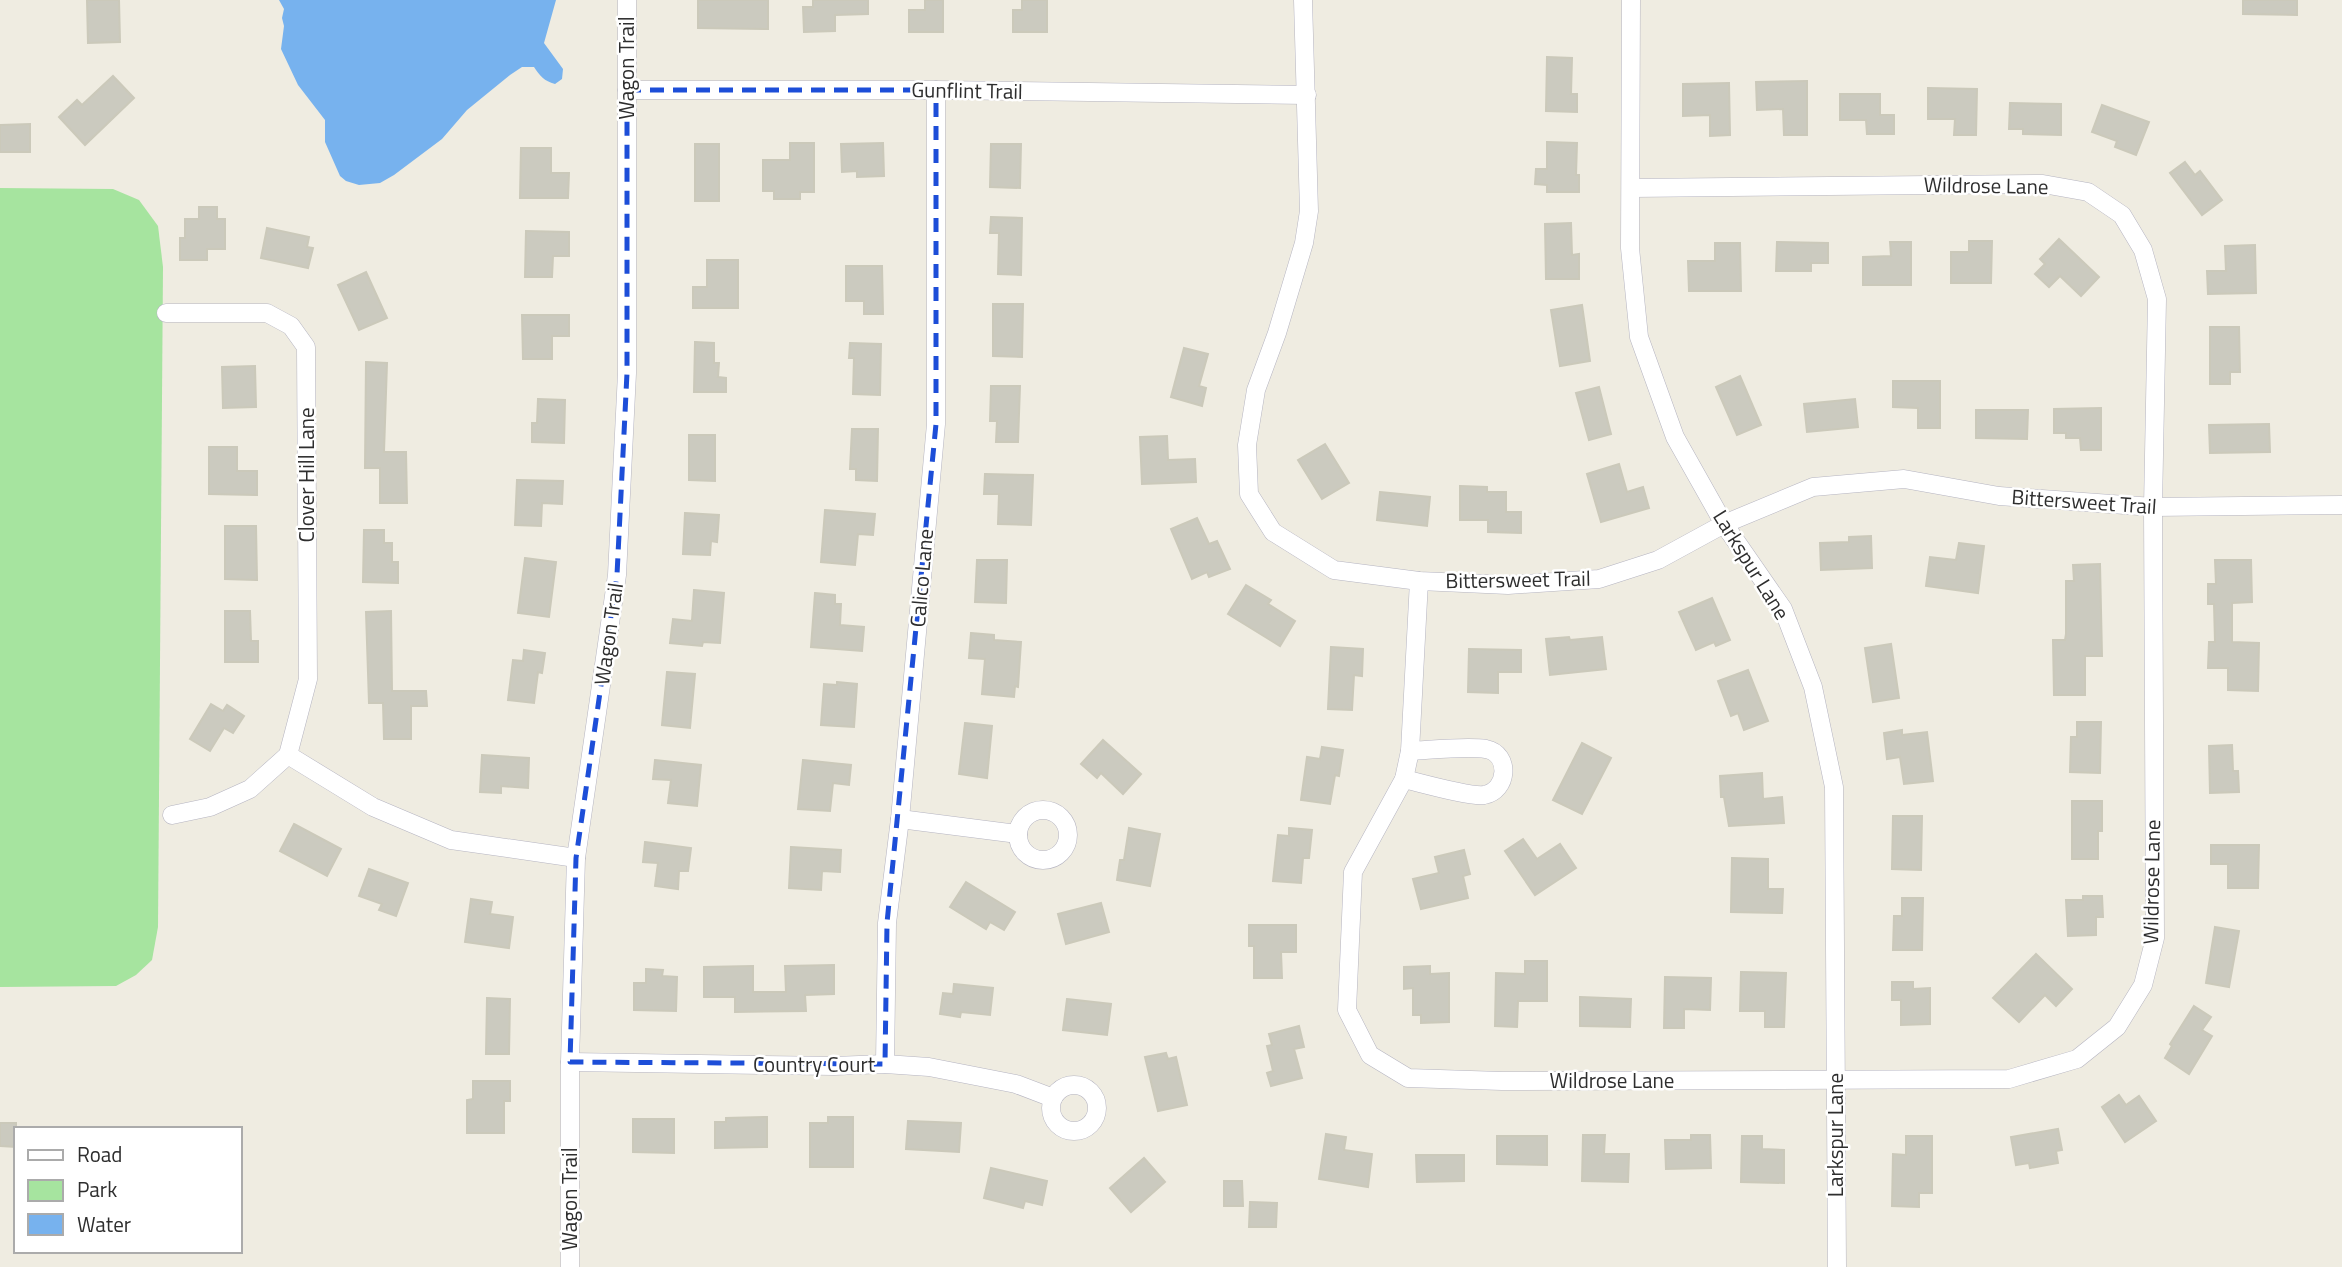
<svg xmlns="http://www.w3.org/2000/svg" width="2342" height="1267" font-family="'Titillium Web',sans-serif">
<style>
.green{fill:#a6e49f}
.water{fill:#77b2ee}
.building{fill:#cbcabf;stroke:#cbc9ba;stroke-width:2}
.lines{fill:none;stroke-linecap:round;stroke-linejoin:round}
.street-casing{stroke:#b5b4c1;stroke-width:19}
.street{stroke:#fff;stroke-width:18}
.marked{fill:none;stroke:#1d4ed8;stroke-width:5;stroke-dasharray:14 9;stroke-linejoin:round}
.labels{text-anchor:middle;stroke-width:5;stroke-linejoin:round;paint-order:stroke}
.street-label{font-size:21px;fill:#2e2e2e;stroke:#fff}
</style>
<rect width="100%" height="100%" fill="#efece1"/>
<path class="green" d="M0,188l113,1 26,11 19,26 5,41 -5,660 -6,33 -16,15 -20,11 -116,1z"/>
<path class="water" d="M279,0h277l-12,43 19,26 -1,10 -7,5c-11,-3 -15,-8 -21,-17h-12l-12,8 -43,35 -25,29 -48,36 -14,8 -21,2 -13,-4 -6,-5 -15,-34v-22l-27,-35 -17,-36 3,-23 -2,-8 2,-9z"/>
<g class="building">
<path d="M87,0h32l1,42 -32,1z"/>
<path d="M698,0h70v29l-70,-1z"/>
<path d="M813,0h55v14l-33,1v16l-31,1 -1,-25h10z"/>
<path d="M925,0h18v32h-34v-22h16z"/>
<path d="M1022,0h25v32h-34v-22h9z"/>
<path d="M2243,0h54v15l-54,-1z"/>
<path d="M1547,57l25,1 -1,36h6v18l-31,-1z"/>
<path d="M113,76l21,22 -49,47 -26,-28 18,-17 5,5z"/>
<path d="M1807,81v54h-23l-1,-26 -26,1 -1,-28z"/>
<path d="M1729,83l1,52 -20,1v-21l-27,1v-32z"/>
<path d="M1928,88l49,1 -1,46h-22l1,-16h-27z"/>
<path d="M1840,94h40v21h14v19h-27l-1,-14h-26z"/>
<path d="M2010,103l51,1v31l-38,-1v-5h-14z"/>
<path d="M2102,105l47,17 -13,33 -21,-8 2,-6 -25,-9z"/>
<path d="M30,124v28h-30v-27z"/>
<path d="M1547,142l30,1 -1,32h3v17h-32v-7l-12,-1 1,-15h11z"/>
<path d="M790,143h24v49h-14v7h-26v-8h-11v-31h27z"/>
<path d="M883,143l1,33 -27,1v-6l-15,1 -1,-28z"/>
<rect x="695" y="144" width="24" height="57"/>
<path d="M991,144h30l-1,44 -30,-1z"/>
<path d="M521,148h30v25h18l-1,25h-48z"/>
<path d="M2185,162l10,13 5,-4 22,29 -20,15 -32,-42z"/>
<path d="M199,207h18v12h8v30h-18v11h-27v-22h5v-19h14z"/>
<path d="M991,217l31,1 -1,57 -23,-1 1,-41h-9z"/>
<path d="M1571,223l1,32 7,-1v25h-33l-1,-55z"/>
<path d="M267,228l42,9 -2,10 6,1 -5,20 -47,-10z"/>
<path d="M526,231l43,1v24h-16l-1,21h-27z"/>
<path d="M2059,239l40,38 -18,19 -21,-20 -11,11 -14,-13 10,-10 -5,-5z"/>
<path d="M1969,241h23l-1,42h-40v-31h18z"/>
<path d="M1777,242l51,1v20h-17v8h-35z"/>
<path d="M1890,242h21v43h-48v-28l28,-1z"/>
<path d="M1715,243h25l1,48h-52l-1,-30h27z"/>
<path d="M2255,245l1,48 -48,1 -1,-23h19l-1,-25z"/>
<path d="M707,260h31v48h-45v-21h14z"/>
<path d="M846,266h36l1,48h-19v-13h-18z"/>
<path d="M366,272l21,46 -28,12 -21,-45z"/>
<path d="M993,304h30l-1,53 -29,-1z"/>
<path d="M1582,305l8,56 -30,5 -9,-56z"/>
<path d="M522,315h47v21h-17v23h-29z"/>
<path d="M2210,327h29l1,45h-10v12h-20z"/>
<path d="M695,342l19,1v20h5l-1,14 8,1v14h-32z"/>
<path d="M850,343l31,1 -1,51 -27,-1 1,-36h-5z"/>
<path d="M1184,348l24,6 -9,32 7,2 -4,18 -31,-9z"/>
<path d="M366,362l21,1 -3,89h22l1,51h-27v-35h-15z"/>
<path d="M255,366l1,41 -33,1 -1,-41z"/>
<path d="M1740,376l21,49 -24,10 -21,-48z"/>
<path d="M1893,381h47v47h-22v-20l-25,-1z"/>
<path d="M991,386h29l-2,56h-22l1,-21h-7z"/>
<path d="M1599,387l12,47 -22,6 -13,-47z"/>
<path d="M538,399l27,1 -1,43 -32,-1v-19h5z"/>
<path d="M1855,399l3,28 -51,5 -3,-28z"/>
<path d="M2101,408v42h-20l-1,-12h-14v-5h-12v-24z"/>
<path d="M1976,410h52l-1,29 -51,-1z"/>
<path d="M2269,424l1,28 -60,1 -1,-28z"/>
<path d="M852,429h26l-1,52 -21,-1v-11h-6z"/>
<path d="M689,435h26v46l-26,-1z"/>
<path d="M1167,436l1,24 27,-1 1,23 -54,2 -2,-47z"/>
<path d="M1325,444l24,39 -27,16 -24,-39z"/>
<path d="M209,447h28v24h20v24l-48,-1z"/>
<path d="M1619,464l8,28 16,-5 6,21 -48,14 -14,-48z"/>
<path d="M985,474l48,1 -2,50 -33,-1 1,-30h-15z"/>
<path d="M517,480l46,1 -1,23 -20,-1 -1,23 -26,-1z"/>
<path d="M1460,486l27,1v5h19v20h15v21l-33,-1v-12h-28z"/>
<path d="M1380,492l50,5 -3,29 -50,-6z"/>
<path d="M825,510l50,4 -2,21 -15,-1 -3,31 -34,-3z"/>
<path d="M685,513l34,2 -2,27 -6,-1 -1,14 -27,-1z"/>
<path d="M1197,518l12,26 8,-3 13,28 -21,8 -2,-5 -15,7 -21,-50z"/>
<path d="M225,526h31l1,54 -32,-1z"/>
<path d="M364,530h20v13h8v19h6v21l-35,-1z"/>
<path d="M1871,536l1,32 -51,2 -1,-27 29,-1v-5z"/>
<path d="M1959,543l25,3 -6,47 -52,-7 4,-29 26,3z"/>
<path d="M525,558l31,4 -7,55 -31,-4z"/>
<path d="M977,560h30l-1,43 -31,-1z"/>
<path d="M2215,560h36l1,42 -20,1v39l27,1 -1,48 -30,-1v-22h-20l1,-26h6l-1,-38h-6v-20h8z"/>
<path d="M2100,564l2,92h-17v39h-31l-1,-55h12l1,-6v-53h8l-1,-16z"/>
<path d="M1246,585l25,15 -3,4 27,17 -15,25 -52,-32z"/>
<path d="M694,590l30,3 -4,50 -17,-1 -1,4 -32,-3 3,-24 19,2z"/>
<path d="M815,593l20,2v9h6l-1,21 24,2 -2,24 -51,-4z"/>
<path d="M1712,598l18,42 -14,6 -2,-4 -18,8 -17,-38z"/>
<path d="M225,611h25l1,30h7v21h-33z"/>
<path d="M391,611l1,80h34l1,15h-16v33h-27l-1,-36h-14l-3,-91z"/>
<path d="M971,633l23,2v5l27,2 -3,45 -3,-1 -1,11 -32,-3 3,-35 -16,-1z"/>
<path d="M1569,637l1,3 32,-3 4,32 -56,6 -4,-36z"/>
<path d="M1891,644l8,54 -26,4 -8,-54z"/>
<path d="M1331,647l32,2 -1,27 -8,-1 -2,35 -24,-1z"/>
<path d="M1469,649l52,1v22h-23v21l-30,-1z"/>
<path d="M524,650l21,3 -3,20 -4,-1 -4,31 -26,-3 5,-40 10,1z"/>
<path d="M1748,670l20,51 -24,9 -6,-17 -7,3 -13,-35z"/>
<path d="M667,672l28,2 -5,54 -28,-3z"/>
<path d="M837,682l20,2 -3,43 -33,-2 3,-41 13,1z"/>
<path d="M211,704l12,7 4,-6 17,11 -11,17 -9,-5 -14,23 -20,-12z"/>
<path d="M2077,722h24l-1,51 -30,-1 1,-35h6z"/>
<path d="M965,723l27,3 -5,52 -28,-4z"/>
<path d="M1902,730v5l25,-3 6,49 -29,3 -4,-27 -13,2 -3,-26z"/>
<path d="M1103,740l38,34 -18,20 -22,-21 -4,5 -16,-14z"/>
<path d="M1582,743l29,15 -29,56 -29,-14z"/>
<path d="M2232,745l1,26h5l1,21 -29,1 -1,-47z"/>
<path d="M1322,747l21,3 -4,26 -4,-1 -5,29 -29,-4 6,-43 13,2z"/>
<path d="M482,755l47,3 -1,30 -27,-2v7l-21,-1z"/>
<path d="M655,760l46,5 -4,41 -29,-3 3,-23 -18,-1z"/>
<path d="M803,760l48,5 -2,20 -16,-2 -3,28 -32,-2z"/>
<path d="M1762,773l1,26 19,-2 2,26 -55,3 -5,-29h-3l-1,-21z"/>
<path d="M2072,801h30v30h-4v28h-26z"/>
<path d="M1893,816h29l-1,54 -29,-1z"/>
<path d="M294,824l47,25 -14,27 -47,-25z"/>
<path d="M1129,828l31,6 -10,52 -33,-6 3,-20h4z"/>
<path d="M1289,828l23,2 -3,28h-6l-2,25 -28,-2 5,-46 11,1z"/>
<path d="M1523,839l14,20 23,-15 16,24 -41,27 -30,-44z"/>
<path d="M645,842l46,6 -3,23h-9l-1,18 -23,-3 3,-23 -15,-1z"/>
<path d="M2211,845h48l-1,43h-30v-24h-17z"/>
<path d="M791,847l50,3 -1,22 -18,-1 -1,19 -32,-2z"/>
<path d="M1464,850l6,24 -7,2 5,22 -47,11 -8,-30 26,-6 -4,-16z"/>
<path d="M1732,858l36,1v30h15l-1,24 -51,-1z"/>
<path d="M369,869l39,14 -12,33 -17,-6 3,-6 -23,-8z"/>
<path d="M966,882l49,30 -11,18 -14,-8 -4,7 -36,-22z"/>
<path d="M2083,896h19l1,21h-7v18l-28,1 -2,-36h17z"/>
<path d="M1902,898h21l-1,52h-29l1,-34h8z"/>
<path d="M471,899l21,3 -2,12 23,3 -4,31 -44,-6z"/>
<path d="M1101,903l8,29 -43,12 -8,-30z"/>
<path d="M1249,925h47v27h-15l1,26h-28v-32h-5z"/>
<path d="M2215,927l24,4 -10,56 -23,-4z"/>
<path d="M2036,954l36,35 -16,17 -11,-11 -26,27 -26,-24z"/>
<path d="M1525,961h22v40h-29l-1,26 -22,-1 1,-53 29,1z"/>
<path d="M834,965v29l-29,1 1,16 -71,1v-15h-31v-30l49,-1v26h33l-1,-26z"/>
<path d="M1430,966v8l19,-1v49l-28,1v-8h-8v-27l-9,1v-22z"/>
<path d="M646,969l17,1 -1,6 15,1 -1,34 -42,-1v-27h12z"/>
<path d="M1741,972l45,1 -2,54h-19v-16h-25z"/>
<path d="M1665,977l46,1 -1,32 -26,-1v19h-20z"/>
<path d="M1892,982h21v7l17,-1v36l-29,1v-25h-9z"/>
<path d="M954,984l39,4 -3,27 -29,-3 -1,5 -20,-3 3,-21 10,1z"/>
<path d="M1580,997l51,2 -1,28 -50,-1z"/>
<path d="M487,998l23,1 -1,55h-23z"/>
<path d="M1067,999l44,5 -4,31 -44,-5z"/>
<path d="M2194,1006l17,11 -9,13 10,6 -23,38 -24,-16 7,-12 -2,-2z"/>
<path d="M1299,1026l5,21 -10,2 8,29 -31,8 -4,-13 6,-2 -6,-25 5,-1 -3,-11z"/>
<path d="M1166,1053l2,6 8,-2 11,48 -29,6 -13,-54z"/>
<path d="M473,1081h37v20h-6v32h-37v-33l6,-1z"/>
<path d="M2119,1095l7,10 13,-9 17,25 -31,21 -23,-35z"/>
<path d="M767,1117v30l-52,1v-26h11v-4z"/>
<path d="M828,1117h25v50h-43v-44h18z"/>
<path d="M633,1119h41v34l-41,-1z"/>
<path d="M908,1121l53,2 -2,29 -53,-3z"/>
<path d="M0,1123h16v24l-16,-1z"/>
<path d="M2058,1129l4,21 -6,1 2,12 -28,5 -1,-5 -13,2 -5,-28z"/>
<path d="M1326,1134l20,3 -2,13 28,4 -4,33 -49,-8z"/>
<path d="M1583,1135h22l-1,19h25l-1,28 -46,-1z"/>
<path d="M1691,1135h19l1,33 -45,1 -1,-29h26z"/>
<path d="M1497,1136h50v29l-50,-1z"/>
<path d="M1742,1136h20v13l22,1v33l-43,-1z"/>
<path d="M1906,1136h26v57h-13v14l-27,-1 1,-52 13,1z"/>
<path d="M1416,1155h48v26l-47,1z"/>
<path d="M1144,1158l21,24 -34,30 -21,-24z"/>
<path d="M991,1168l56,13 -5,24 -17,-4 -2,7 -39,-10z"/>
<path d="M1224,1181h18l1,25h-19z"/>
<path d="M1250,1202l27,1 -1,24h-27z"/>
</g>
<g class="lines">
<g class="street-casing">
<g id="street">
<path d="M1303,0l6,211 -5,32 -27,90 -21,57 -9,55 2,49 24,38 61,38 85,11 89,4 91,-6 59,-19 66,-36 89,-37 91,-8 95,17 154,11 189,-2"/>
<path d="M1631,0l-1,248 9,89 36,100 49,87 59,85 30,78 21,100 3,480"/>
<path d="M627,90h309l371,5"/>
<path d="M166,313h101l24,13 15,21 2,332 -20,76"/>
<path d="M1419,581l-9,170 -6,28 -51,93 -6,138 23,45 38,23 94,3 507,-2 68,-20 40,-32 26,-42 12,-47 -2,-431 4,-208 -14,-49 -21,-35 -34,-23 -45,-8 -412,4"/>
<path d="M1404,779c17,4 66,18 80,16 24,-4 27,-41 2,-46 -20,-3 -55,1 -76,2"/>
<circle cx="1043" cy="835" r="25"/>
<path d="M172,815l38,-8 40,-18 38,-34 85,52 78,33 125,18"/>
<path d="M900,819l118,15"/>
<path d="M570,1062l264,4 51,-2 44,3 87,17 37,14"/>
<path d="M885,1064l2,-141 13,-104 36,-395v-334"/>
<circle cx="1074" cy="1108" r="23"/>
<path d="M570,1267v-205l6,-204 41,-283 10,-202v-373"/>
</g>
</g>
<use href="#street" class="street"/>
</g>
<path class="marked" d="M627,90h309v334l-49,499 -2,141 -315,-2 6,-204 41,-283 10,-202z"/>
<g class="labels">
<g class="street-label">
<text transform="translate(627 68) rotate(-90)" y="7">Wagon Trail</text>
<text transform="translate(967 91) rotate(1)" y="7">Gunflint Trail</text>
<text transform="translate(1986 186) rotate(1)" y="7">Wildrose Lane</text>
<text transform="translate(307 475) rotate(-90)" y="7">Clover Hill Lane</text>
<text transform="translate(2084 502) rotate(4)" y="7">Bittersweet Trail</text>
<text transform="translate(1751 565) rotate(58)" y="7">Larkspur Lane</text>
<text transform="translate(922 578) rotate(-85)" y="7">Calico Lane</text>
<text transform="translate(1518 580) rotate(-1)" y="7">Bittersweet Trail</text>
<text transform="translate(609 634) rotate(-82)" y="7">Wagon Trail</text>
<text transform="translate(2152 882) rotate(-89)" y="7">Wildrose Lane</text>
<text x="814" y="1072">Country Court</text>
<text x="1612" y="1088">Wildrose Lane</text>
<text transform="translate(1836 1135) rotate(-90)" y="7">Larkspur Lane</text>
<text transform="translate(570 1199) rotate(-90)" y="7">Wagon Trail</text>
</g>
</g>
<rect x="14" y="1127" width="228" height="126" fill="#ffffff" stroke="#ababab" stroke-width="2"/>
<rect x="28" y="1150" width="35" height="10" fill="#ffffff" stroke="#ababab" stroke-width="2"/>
<text x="77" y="1162" font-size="21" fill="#2e2e2e">Road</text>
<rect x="28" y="1180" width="35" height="21" fill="#a6e49f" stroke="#ababab" stroke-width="2"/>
<text x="77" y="1197" font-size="21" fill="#2e2e2e">Park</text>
<rect x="28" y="1214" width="35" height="21" fill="#77b2ee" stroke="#ababab" stroke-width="2"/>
<text x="77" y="1232" font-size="21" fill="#2e2e2e">Water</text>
</svg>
